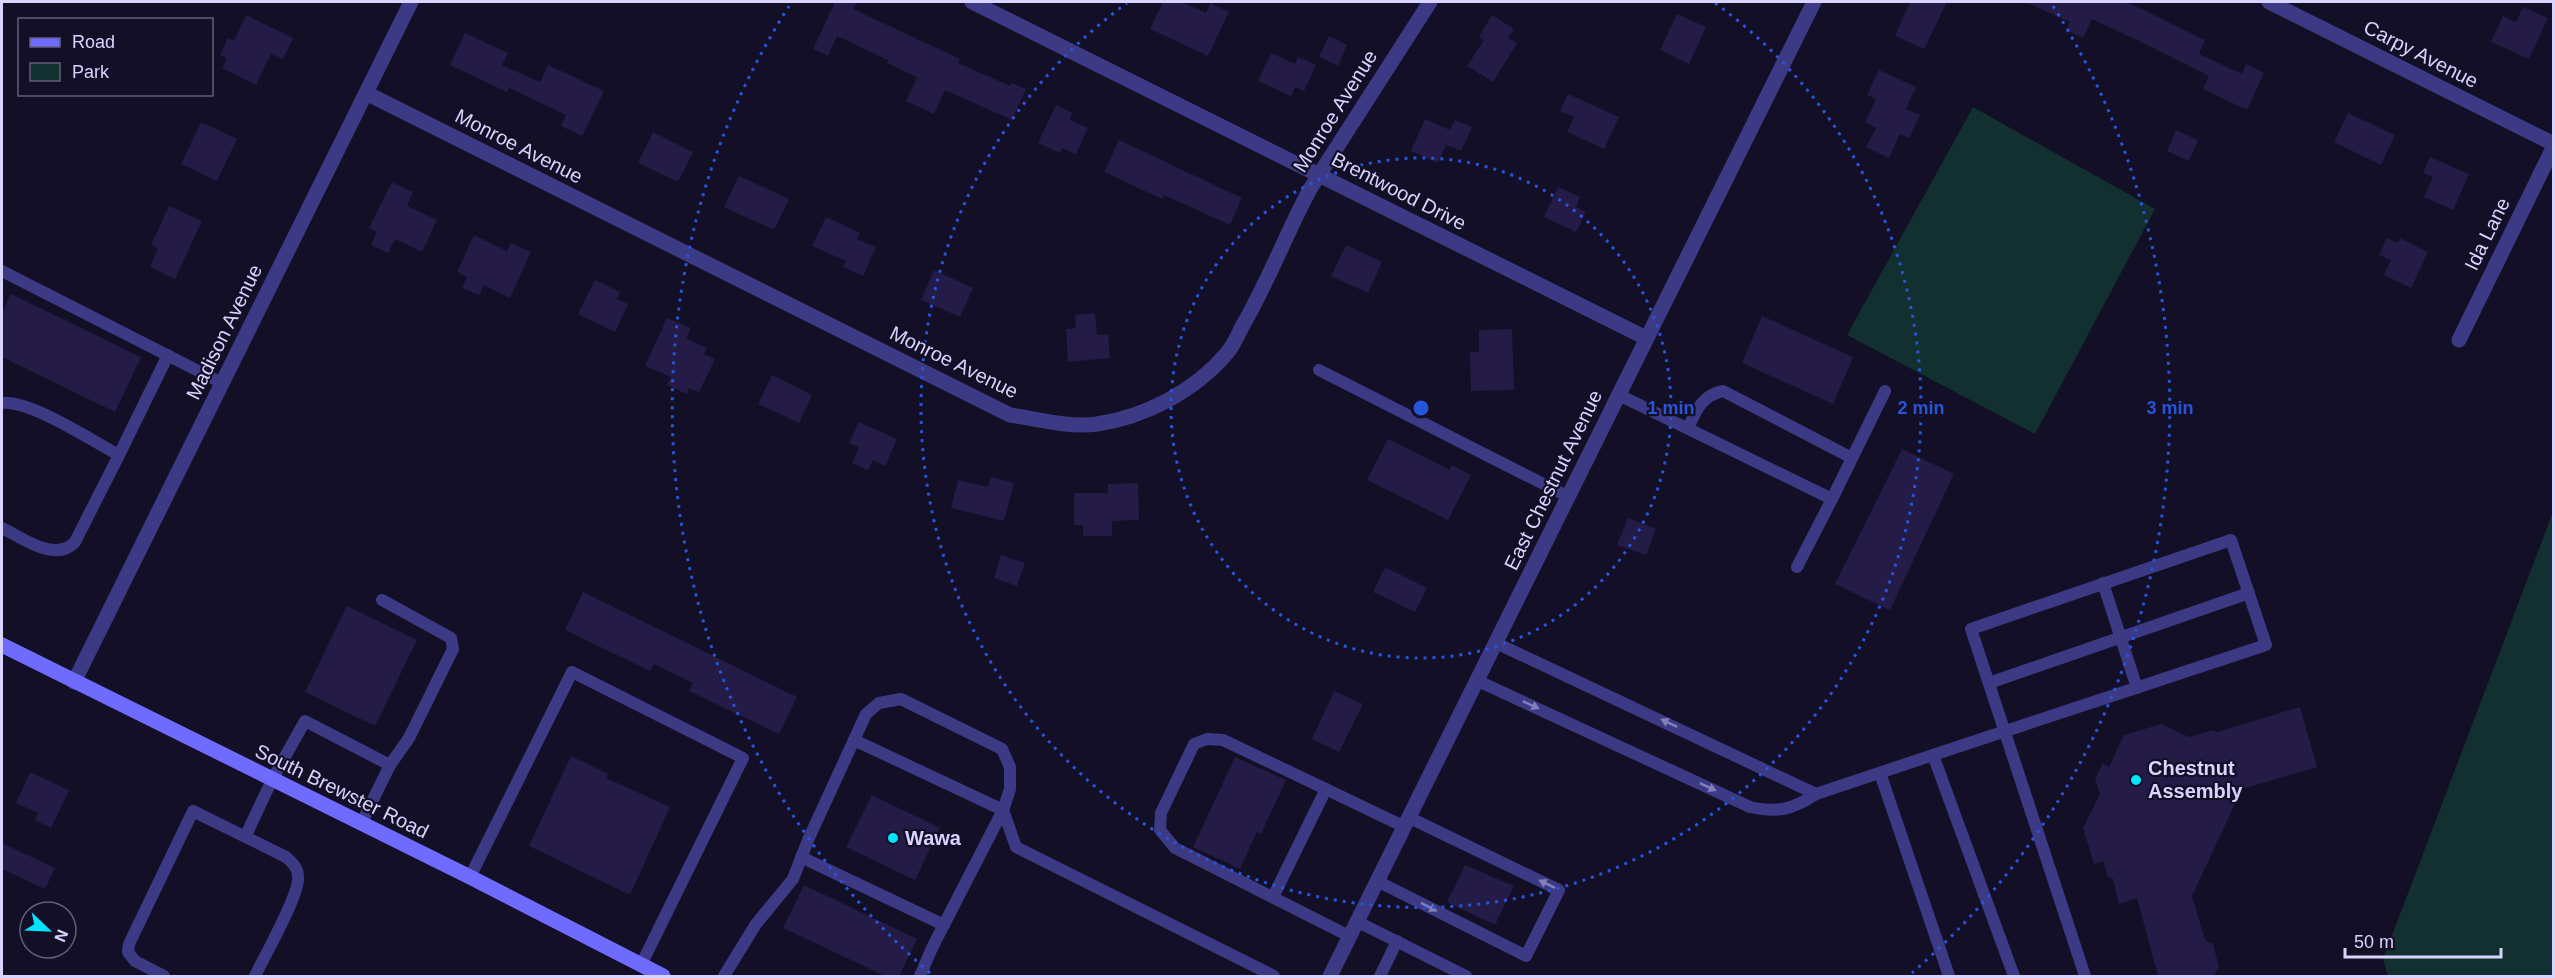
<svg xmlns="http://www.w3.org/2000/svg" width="2555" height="978" font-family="Arial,sans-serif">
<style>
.green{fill:#12302f}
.building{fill:#241b47}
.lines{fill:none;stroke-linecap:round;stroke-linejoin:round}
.service{stroke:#3d3a85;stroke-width:12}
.minor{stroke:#3d3a85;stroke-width:15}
.tertiary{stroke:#3d3a85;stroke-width:15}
.secondary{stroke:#6f6bff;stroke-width:15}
.oneway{fill:#837fbc}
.ring{fill:none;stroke:#2655da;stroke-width:3;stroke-dasharray:3 6}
.poi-dot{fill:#00e5ff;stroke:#130f26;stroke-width:2}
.labels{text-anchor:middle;stroke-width:4.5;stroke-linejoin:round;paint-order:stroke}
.street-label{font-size:20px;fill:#d9d4ff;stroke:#130f26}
.poi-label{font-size:20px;font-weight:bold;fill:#d9d4ff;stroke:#130f26;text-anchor:start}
.centre{fill:#2655da;stroke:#130f26;stroke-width:3}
.ring-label{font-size:18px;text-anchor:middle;font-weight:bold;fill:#2655da;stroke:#130f26;stroke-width:4.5;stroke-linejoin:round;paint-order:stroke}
</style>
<rect width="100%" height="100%" fill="#130f26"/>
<g class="green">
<path d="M1973,107l182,102 -120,225 -188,-99z"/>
<path d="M2553,512v464h-165l-5,-17z"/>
</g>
<g class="building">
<path d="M835,2h22l-4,7 107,50 -2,4 52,23 2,-3 14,6 -14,31 -67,-30 -11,24 -28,-13 11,-24 -30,-14 1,-3 -51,-24 -9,20 -15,-7z"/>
<path d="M1163,2h19l24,11 4,-10 19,9 -21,44 -58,-27z"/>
<path d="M1910,2h37l-23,47 -29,-13z"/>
<path d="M2026,2h101l78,38 -6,14 43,20 4,-10 18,9 -17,37 -44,-21 6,-13 -68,-34 -49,-23 -9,19 -17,-8 4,-8z"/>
<path d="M2523,7l25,11 -19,41 -38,-17 12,-26 13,6z"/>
<path d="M1677,14l29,13 -17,37 -29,-14z"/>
<path d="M246,15l47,23 -10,21 -12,-5 -15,31 -34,-17 5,-10 -7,-3 8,-17 6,3z"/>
<path d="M1492,15l22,14 -6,9 9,5 -24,39 -26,-16 17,-26 -5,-3z"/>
<path d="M465,33l43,20 -6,12 38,17 8,-17 56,26 -22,45 -21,-10 5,-11 -57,-27 -2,4 -57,-27z"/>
<path d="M1329,36l18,9 -9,21 -19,-9z"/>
<path d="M1271,53l24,11 3,-7 18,8 -12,26 -9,-4 -4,9 -33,-15z"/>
<path d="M1879,70l37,17 -10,22 14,6 -11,23 -9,-4 -11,24 -23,-11 10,-19 -11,-6 11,-23 -9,-4z"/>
<path d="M1568,94l51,23 -15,32 -37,-17 7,-15 -14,-6z"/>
<path d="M1056,105l16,8 -2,7 18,8 -12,26 -14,-6 -2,5 -22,-10z"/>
<path d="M2348,113l47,22 -14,30 -47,-23z"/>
<path d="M1425,119l25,11 5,-10 17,7 -11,24 -15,-6 -8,18 -27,-12z"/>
<path d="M201,122l36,17 -20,42 -36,-17z"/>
<path d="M2176,130l22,10 -9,21 -22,-10z"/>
<path d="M653,132l40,20 -15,30 -40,-19z"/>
<path d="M1119,140l123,58 -12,27 -66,-30 -2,4 -58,-27z"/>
<path d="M2430,157l39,17 -16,36 -29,-13 9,-20 -10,-4z"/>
<path d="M739,176l50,23 -15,31 -50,-23z"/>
<path d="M392,182l21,10 -6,14 30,14 -15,32 -27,-13 -7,14 -17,-8 6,-13 -8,-4z"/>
<path d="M1558,187l22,10 -4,10 10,5 -10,20 -32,-15z"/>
<path d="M169,206l33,15 -27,58 -25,-12 8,-18 -7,-4z"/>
<path d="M826,217l34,16 -3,6 19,8 -13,29 -20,-9 3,-6 -34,-15z"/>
<path d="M474,235l33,16 4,-8 20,9 -21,46 -26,-13 -5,10 -17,-7 5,-11 -10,-5z"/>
<path d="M2387,238l11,5 2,-5 28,14 -17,36 -27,-13 7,-15 -12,-5z"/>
<path d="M1346,245l36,17 -14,31 -37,-17z"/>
<path d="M934,270l39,18 -13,29 -39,-17z"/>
<path d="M595,280l25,12 -3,7 11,5 -13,28 -37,-18z"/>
<path d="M11,294l130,63 -26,55 -113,-55v-44z"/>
<path d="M1095,313l2,22 11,-1 2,24 -42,4 -2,-33 10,-1 -1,-13z"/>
<path d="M1762,316l91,41 -20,47 -91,-41z"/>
<path d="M667,318l24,10 -5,10 21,10 -3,6 11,5 -16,33 -10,-4 -2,6 -20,-9 4,-8 -26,-11z"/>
<path d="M1512,329l2,61 -43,1 -1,-39h9v-22z"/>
<path d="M772,375l40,20 -13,28 -41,-19z"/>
<path d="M859,422l38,17 -12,27 -12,-6 -5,10 -16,-7 7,-16 -10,-4z"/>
<path d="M1388,439l62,31 2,-5 19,10 -23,45 -81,-40z"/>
<path d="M1902,449l52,25 -64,136 -55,-26z"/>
<path d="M991,477l23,6 -10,38 -53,-13 7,-28 30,7z"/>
<path d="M1138,483l1,37 -27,1v15h-29v-11h-9v-32h34v-9z"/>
<path d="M1628,518l28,11 -10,26 -29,-10z"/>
<path d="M1001,555l24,8 -8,23 -23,-8z"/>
<path d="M1385,567l42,21 -12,24 -42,-20z"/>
<path d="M583,592l214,105 -18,37 -90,-43 4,-8 -39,-19 -4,7 -85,-41z"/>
<path d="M347,606l70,34 -42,86 -70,-34z"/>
<path d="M1334,691l29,13 -24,48 -27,-13z"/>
<path d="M2300,707l17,60 -75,22 -50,107 13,44 8,4 6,23 -5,9h-56l-21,-78 -18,6 -6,-25 -5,-2 -5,-16 -9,3 -11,-36 17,-34 -5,-15 8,-16 6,4 15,-32 37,-11 28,13 24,-7 4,2z"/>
<path d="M571,756l37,18 -2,4 64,29 -40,88 -101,-49z"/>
<path d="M1235,757l51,23 -25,54 -4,-2 -17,37 -47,-22z"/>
<path d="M30,772l39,18 -18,38 -16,-8 3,-7 -22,-10z"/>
<path d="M872,795l68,33 -25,52 -69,-33z"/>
<path d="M2,843l53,25 -10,21 -43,-20z"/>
<path d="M1465,865l49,21 -19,39 -48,-23z"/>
<path d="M804,885l113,54 -18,37h-14l-102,-48z"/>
</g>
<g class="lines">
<g class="service">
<path d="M2,271l220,112"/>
<path d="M1319,370l250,127"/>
<path d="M1619,395l213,104 53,-108"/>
<path d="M2,403c29,-3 90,38 117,52l49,-100"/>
<path d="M1688,428c8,-17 14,-33 35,-37l129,67"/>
<path d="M2,528c21,10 53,35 73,14l44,-87"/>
<path d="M1797,567l35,-68"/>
<path d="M2103,583l34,105"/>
<path d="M382,600l69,38 2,11 -44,89 -19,27"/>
<path d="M1496,643l320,151"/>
<path d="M1478,681l272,126c27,6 42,3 66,-13l117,-39"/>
<path d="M1989,683l260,-90"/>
<path d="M854,740l12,-26 13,-11 22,-4 101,50 8,18v22l-7,21 -71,138 -12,28"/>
<path d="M1880,773l69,203"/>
<path d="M246,835l26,-55 33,-59 85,44 -29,59"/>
<path d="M801,857l143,68"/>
<path d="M470,877l102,-205 171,86 -102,207"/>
<path d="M1377,881l149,75 33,-66 -149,-72"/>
<path d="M1273,897l53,-108"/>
<path d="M1356,921l110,55"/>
<path d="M1349,936l-174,-88 -15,-18 1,-17 33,-69 13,-5 16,1 182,87"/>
<path d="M164,976l-29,-15 -7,-9 1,-8 64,-133 93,46c7,6 12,11 12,20 2,17 -34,80 -43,99"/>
<path d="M724,976l32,-52 37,-45 15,-39 46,-100 149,70 13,37 258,129"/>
<path d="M1380,976l17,-35"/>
<path d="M2014,976l-81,-221c111,-37 222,-73 333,-110l-35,-105 -260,89 114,347"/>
</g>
<g class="minor">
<path d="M972,2l674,336"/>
<path d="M2269,2l285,142"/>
<path d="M366,93l644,322c28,4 58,13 87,9 48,-7 98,-33 130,-71 7,-8 11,-19 16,-28 25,-43 43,-91 67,-136l120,-187"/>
<path d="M2459,340l95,-194"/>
<path d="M74,682l337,-680"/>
</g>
<path class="tertiary" d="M1330,976l484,-974"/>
<path class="secondary" d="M2,645l468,232 193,99"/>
</g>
<defs><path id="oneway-solid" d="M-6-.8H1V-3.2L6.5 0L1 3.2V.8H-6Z" transform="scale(1.5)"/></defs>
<g class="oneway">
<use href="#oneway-solid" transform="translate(1531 705) rotate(25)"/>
<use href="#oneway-solid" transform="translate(1669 723) rotate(-154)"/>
<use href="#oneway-solid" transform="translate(1708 787) rotate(25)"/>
<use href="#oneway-solid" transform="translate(1547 884) rotate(-154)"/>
<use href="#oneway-solid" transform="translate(1429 907) rotate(27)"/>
</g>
<g class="ring">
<circle cx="1421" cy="408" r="250"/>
<path d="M1715 3A500 500 0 1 1 1127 3"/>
<path d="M930 973A749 749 0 0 1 789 6M2053 6A749 749 0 0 1 1912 973"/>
</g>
<g class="poi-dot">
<circle cx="2136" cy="780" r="6"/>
<circle cx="893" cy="838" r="6"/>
</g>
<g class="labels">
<g class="street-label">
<text transform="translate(2421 54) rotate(27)" y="7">Carpy Avenue</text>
<text transform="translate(1335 111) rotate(-58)" y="7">Monroe Avenue</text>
<text transform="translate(519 146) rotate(27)" y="7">Monroe Avenue</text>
<text transform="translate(1399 191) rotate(27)" y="7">Brentwood Drive</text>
<text transform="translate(2487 234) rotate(-64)" y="7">Ida Lane</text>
<text transform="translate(224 332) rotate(-64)" y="7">Madison Avenue</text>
<text transform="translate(954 362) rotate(26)" y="7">Monroe Avenue</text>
<text transform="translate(1553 480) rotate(-64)" y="7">East Chestnut Avenue</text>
<text transform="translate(342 791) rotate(26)" y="7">South Brewster Road</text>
</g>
<g class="poi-label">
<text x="2148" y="775">Chestnut<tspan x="2148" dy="23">Assembly</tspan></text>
<text x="905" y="845">Wawa</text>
</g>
</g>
<circle cx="1421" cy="408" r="9" class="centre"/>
<g class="ring-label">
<text x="1671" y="414">1 min</text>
<text x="1921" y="414">2 min</text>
<text x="2170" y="414">3 min</text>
</g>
<rect width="2555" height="978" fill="none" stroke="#d9d4ff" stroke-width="6"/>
<rect x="18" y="18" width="195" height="78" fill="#130f26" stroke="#625e7d" stroke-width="1.5"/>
<rect x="30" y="38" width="30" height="9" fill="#6f6bff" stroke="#625e7d" stroke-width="1.5"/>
<text x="72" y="48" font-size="18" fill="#d9d4ff">Road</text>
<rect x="30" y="63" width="30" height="18" fill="#12302f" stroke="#625e7d" stroke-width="1.5"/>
<text x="72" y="78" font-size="18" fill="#d9d4ff">Park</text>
<g transform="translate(48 930) rotate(113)"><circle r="28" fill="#130f26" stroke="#625e7d" stroke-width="1.5"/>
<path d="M0-4.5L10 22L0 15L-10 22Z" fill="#00e5ff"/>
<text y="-9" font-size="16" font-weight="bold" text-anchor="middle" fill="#d9d4ff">N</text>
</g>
<path d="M2345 948v9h156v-9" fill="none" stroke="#d9d4ff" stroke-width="3"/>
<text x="2354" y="948" font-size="18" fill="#d9d4ff" stroke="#130f26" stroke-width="4.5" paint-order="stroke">50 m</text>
</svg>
